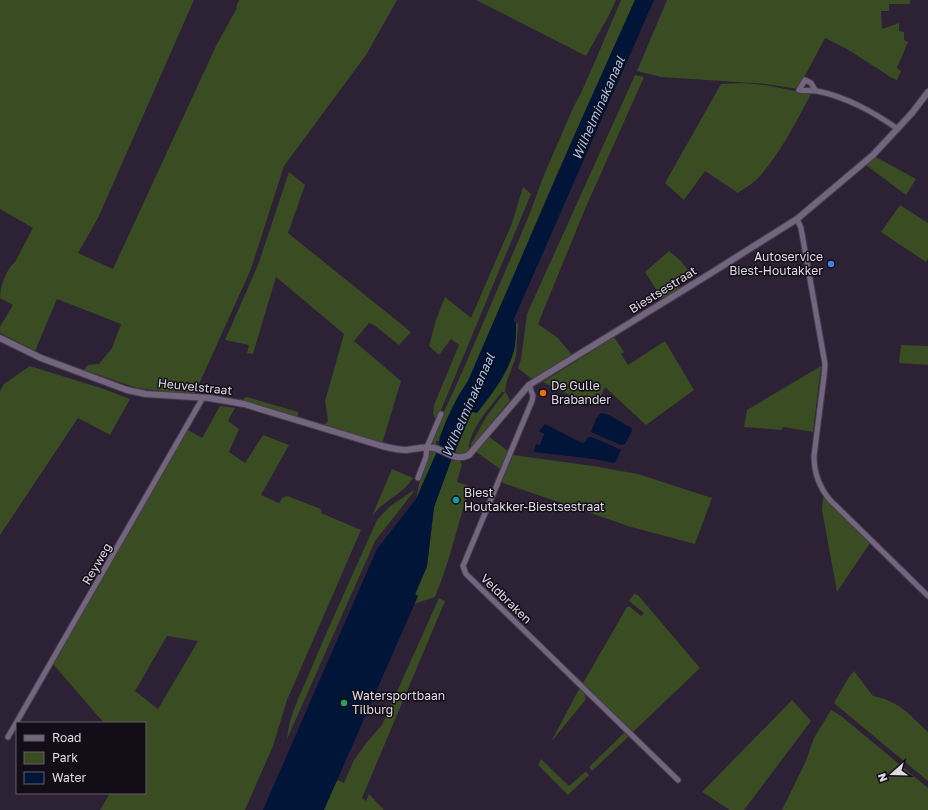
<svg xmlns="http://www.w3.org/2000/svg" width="928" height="810" font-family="'Golos Text',sans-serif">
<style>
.green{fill:#394c22;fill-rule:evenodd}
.water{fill:#001538}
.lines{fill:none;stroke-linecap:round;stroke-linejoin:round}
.minor-casing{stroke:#463c4d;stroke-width:7}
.tertiary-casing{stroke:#463c4d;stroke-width:8}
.minor{stroke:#72657d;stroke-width:5}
.tertiary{stroke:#72657d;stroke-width:6}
.shop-dot{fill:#3f7fe0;stroke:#120d16;stroke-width:1.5}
.food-dot{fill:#e8710a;stroke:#120d16;stroke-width:1.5}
.culture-dot{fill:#0f9aa8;stroke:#120d16;stroke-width:1.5}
.leisure-dot{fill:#2e9e5b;stroke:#120d16;stroke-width:1.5}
.labels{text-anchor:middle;stroke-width:3;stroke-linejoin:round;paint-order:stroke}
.poi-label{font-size:12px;fill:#e0d9e6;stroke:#120d16;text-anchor:start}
.street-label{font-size:12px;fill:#e0d9e6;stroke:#120d16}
.water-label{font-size:13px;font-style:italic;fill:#a1c5f2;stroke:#120d16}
</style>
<rect width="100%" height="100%" fill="#2d2136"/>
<g class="green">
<path d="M0,0h194l-96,218 -20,35 35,16 103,-223 21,-38 -1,-1 3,-7h158l-31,55 -82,111 -33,103 -56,124 -10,1 -48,-6 -53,-18 4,-5 11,-1 13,-16 9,-24 -64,-25 -22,52 -35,-18v-6l13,-22 -13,-7c0,-12 6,-28 15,-36l18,-34 -33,-19z"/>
<path d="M476,0h140l-7,15 -23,41z"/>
<path d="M621,0h14l-78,174 -89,207 -10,15 -19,42v3h-3v6l-4,-5 1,-6 30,-66 65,-152 16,-43 29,-67 8,-15 15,-34z"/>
<path d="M667,0h243v4h-21v7h-8l1,18 17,-6v8l5,1v8l4,2 -11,26 4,3 -4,9 -5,-2 -45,-29 -22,-11 -27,51 -32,-5 -105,-7 -24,-6z"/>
<path d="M635,75l9,2 -59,132 -47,115 20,14 14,17 -39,25 -15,-12 3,-9 6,-45z"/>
<path d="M743,83l22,2 46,9c-15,28 -30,58 -51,82 -6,7 -15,12 -22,17l-33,-22 -21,29 -19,-17 56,-99z"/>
<path d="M876,157l40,22 -10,16 -40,-30z"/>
<path d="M289,172l16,13 -17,48 123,99 -12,13 -25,-20 -5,-2 -15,18 47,40 -19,63 -58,-19 4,-4 -3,-20 19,-67 -68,-57 -23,77 -6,-1 2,-8 -24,-5 33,-75z"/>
<path d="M523,187l8,7 -95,228 -3,-9 1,-8 25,-60 -8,-6 -12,16 -10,-9 7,-26 9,-23 26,21 41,-95z"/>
<path d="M900,205l28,18v36l-2,3 -45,-30z"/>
<path d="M669,251l13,11 7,10 -12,7 4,9 -18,12 -18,-28z"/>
<path d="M516,323l2,1 -2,32 -10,28 -1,7 5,9 -39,48v-4l15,-27 19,-25h-3c-11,13 -36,42 -33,60l-3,3h-9v-2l-2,-2 17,-40 42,-60z"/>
<path d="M614,337l10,15 -3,2 7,11 37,-24 29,49 -48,35 -41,-38 -9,19 -38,-16 -15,-8z"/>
<path d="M901,345l27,1v19l-29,-2z"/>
<path d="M30,366l74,23 26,10 -20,36 -32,-17 -78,117v-144l4,-7z"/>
<path d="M821,366l-8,66 -30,-5 -1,3 -38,-3 3,-17z"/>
<path d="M247,397l51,15v5l-55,-16 1,-3z"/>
<path d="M220,406l15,2 -7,13 11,8 -10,23 16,11 18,-28 26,10 -28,50 18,8 3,-5 5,-2 34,13v4l40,17 -74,170 -14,46 -28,64h-145l10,-17h35v-70h-41l-51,-59 135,-234 14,8zM167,636l31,5 -40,68 -23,-18z"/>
<path d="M488,436l20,15 -8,18 -25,-18z"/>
<path d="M430,452h7l-21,47 5,-24z"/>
<path d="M513,455l80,11 45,8 74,24 -17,46 -64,-17 -128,-44 -1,-2z"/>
<path d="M456,459l4,2 2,3 -5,18 13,4c-12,37 -20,75 -35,111l-24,8 16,-39 7,-59 17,-47 3,1z"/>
<path d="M392,469l21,9c-10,16 -30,23 -41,38z"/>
<path d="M414,490l-2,4 -37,47 -88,198c2,-25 15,-47 24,-70 21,-50 44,-99 66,-149l12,-13z"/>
<path d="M823,497l47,46 -33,49 -15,-82z"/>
<path d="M634,594l4,1 62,73 -68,65 -49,-50 44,-76 2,-1 12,10 3,-3 -15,-12z"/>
<path d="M439,598l6,3 -83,197 4,3 3,-7 15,16h-61l14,-30 7,3 10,-23 13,-18 15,-17z"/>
<path d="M854,671l19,25 12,3 14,7 9,7 20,19v49l-93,-77 -1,-1 15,-26z"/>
<path d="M579,689h2l3,4 2,6 -35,43z"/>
<path d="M792,700l19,21 -67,89h-14l-28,-18z"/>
<path d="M831,710l10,6 87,72v22h-146l23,-47 9,-25z"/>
<path d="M625,732l4,4 -1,1 -36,34 -3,-4z"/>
<path d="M541,759l28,27 16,-14h1l3,3 -21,20 -30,-30z"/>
</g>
<g class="water">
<path d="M635,0h19l-141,321 3,2c0,9 0,20 -2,28 -7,24 -22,43 -37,62l-5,-1 -20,46 -18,49 -7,59 -12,28 3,2 -94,214h-61l114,-261 39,-50 23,-52c1,-19 18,-50 29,-66l107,-247z"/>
<path d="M601,413l8,2 22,13 1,3 -7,13 -4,1 -30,-13 5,-13z"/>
<path d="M545,424l37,19 3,-1 3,-5h4l29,13 -4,9 -3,4 -20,-4 -60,-7 2,-8 4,1 4,-11 -5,-3z"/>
</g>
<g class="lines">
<g class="minor-casing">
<g id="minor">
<path d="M815,90l-4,-7 -6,-3 -6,10c6,1 12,0 18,1 30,6 56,21 81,38"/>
<path d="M797,219l4,9 24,136 -1,12 -10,80c0,17 5,31 16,44l98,96"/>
<path d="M529,385l4,11 -1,5 -69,165 3,8 212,206"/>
<path d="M418,478l8,-21 1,-10 14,-33"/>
<path d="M8,737l193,-336"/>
</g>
</g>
<g class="tertiary-casing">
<path id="tertiary" d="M0,338l41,20 86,32 19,4 63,4 35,6 138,42c8,2 16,4 24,4 10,-1 19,-4 28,-2 13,3 21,14 35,7l60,-70 179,-110 89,-56 76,-64 39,-42 16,-21"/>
</g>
<use href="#minor" class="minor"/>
<use href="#tertiary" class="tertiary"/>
</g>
<circle class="shop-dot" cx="831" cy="264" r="4"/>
<circle class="food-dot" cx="543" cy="393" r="4"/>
<circle class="culture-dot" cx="456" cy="500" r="4"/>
<circle class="leisure-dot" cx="344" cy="703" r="4"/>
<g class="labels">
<g class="poi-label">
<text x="823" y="261" text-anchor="end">Autoservice<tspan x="823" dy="14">Biest-Houtakker</tspan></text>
<text x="551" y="390">De Gulle<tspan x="551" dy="14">Brabander</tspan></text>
<text x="464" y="497">Biest<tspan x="464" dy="14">Houtakker-Biestsestraat</tspan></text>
<text x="352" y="700">Watersportbaan<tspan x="352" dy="14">Tilburg</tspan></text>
</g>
<g class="street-label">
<text transform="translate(663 290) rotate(-32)" y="4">Biestsestraat</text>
<text transform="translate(195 387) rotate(6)" y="4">Heuvelstraat</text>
<text transform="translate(97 564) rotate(-60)" y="4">Reyweg</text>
<text transform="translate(506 599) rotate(44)" y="4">Veldbraken</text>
</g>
<g class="water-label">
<text transform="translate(598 108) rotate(-66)" y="5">Wilhelminakanaal</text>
<text transform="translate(468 405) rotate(-66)" y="5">Wilhelminakanaal</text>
</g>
</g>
<rect x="16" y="722" width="130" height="72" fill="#120d16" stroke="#645f69"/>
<rect x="24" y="735" width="20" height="6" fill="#72657d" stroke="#645f69"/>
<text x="52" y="742" font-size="12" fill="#e0d9e6">Road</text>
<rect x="24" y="752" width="20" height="12" fill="#394c22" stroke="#645f69"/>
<text x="52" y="762" font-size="12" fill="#e0d9e6">Park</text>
<rect x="24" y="772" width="20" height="12" fill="#001538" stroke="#645f69"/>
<text x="52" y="782" font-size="12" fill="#e0d9e6">Water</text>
<g transform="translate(892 774) rotate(250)" stroke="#120d16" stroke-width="3" paint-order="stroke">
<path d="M0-3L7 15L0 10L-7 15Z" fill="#e0d9e6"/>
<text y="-6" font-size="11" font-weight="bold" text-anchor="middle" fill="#e0d9e6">N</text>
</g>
</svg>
